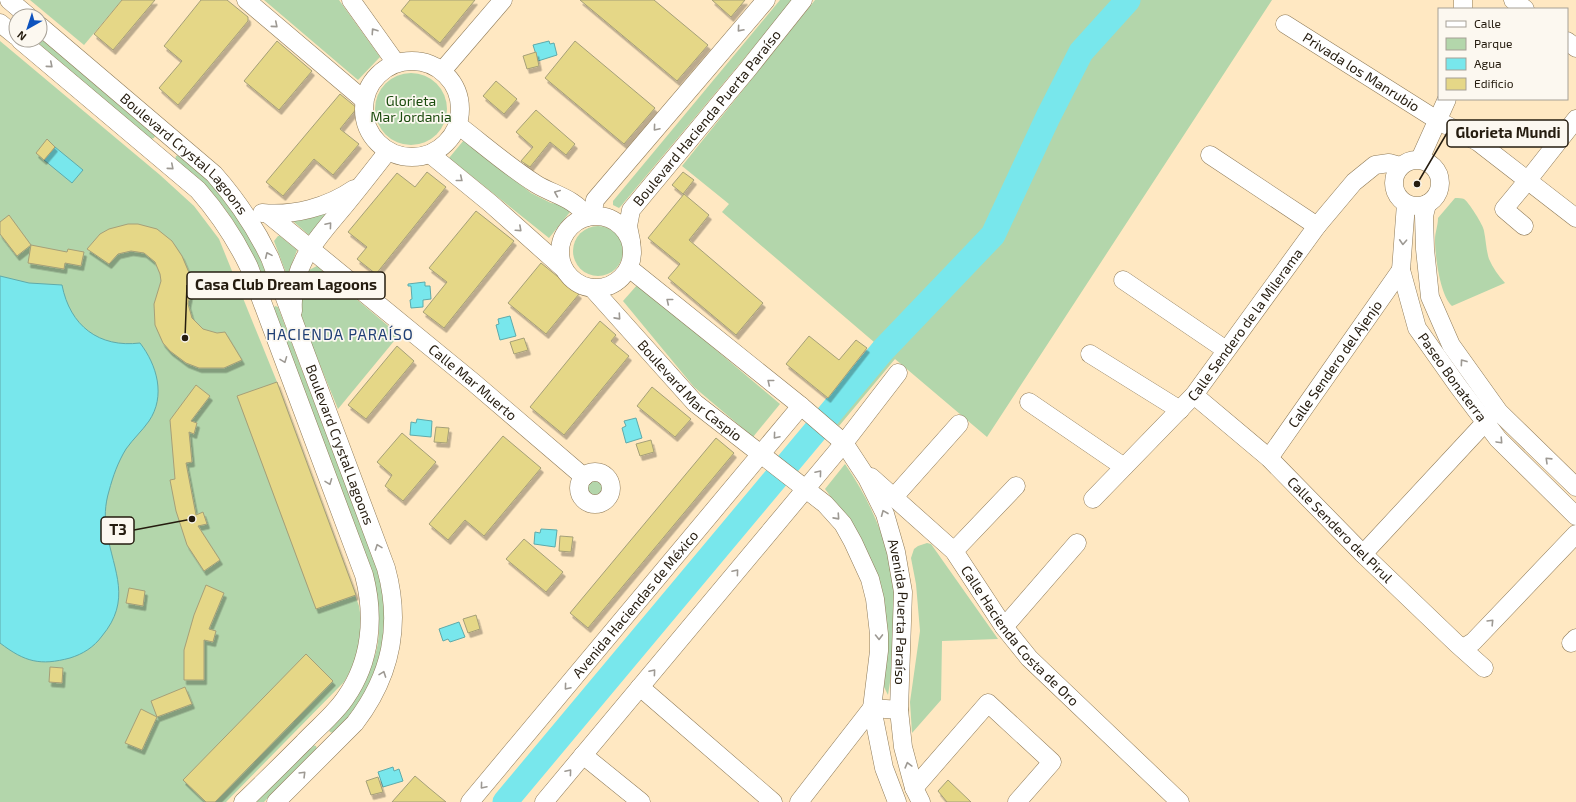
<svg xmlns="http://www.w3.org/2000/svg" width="1576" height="802" font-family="'Exo 2',sans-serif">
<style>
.green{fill:#b3d6ab}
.water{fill:#78e7ec;stroke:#5faaaa}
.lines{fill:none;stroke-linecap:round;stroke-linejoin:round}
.river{stroke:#78e7ec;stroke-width:25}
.building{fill:#e5d787;stroke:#a59f78;filter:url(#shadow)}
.minor-casing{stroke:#8e7a58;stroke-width:19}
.minor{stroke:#fff;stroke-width:18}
.oneway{stroke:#9d9993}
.labels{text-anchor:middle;stroke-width:3.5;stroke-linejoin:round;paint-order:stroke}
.street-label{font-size:14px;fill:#251c0f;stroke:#fcf8f0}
.park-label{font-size:14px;fill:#1a4b0d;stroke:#fcf8f0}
.neighbourhood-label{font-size:15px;letter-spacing:1px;fill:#1f3f75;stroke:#fcf8f0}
.leader{fill:none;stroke:#251c0f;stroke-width:1.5}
.callout-dot{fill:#251c0f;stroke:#fcf8f0;stroke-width:1.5}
.callout{fill:#fcf8f0;stroke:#251c0f;stroke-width:1.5}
.callout-label{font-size:15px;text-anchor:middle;font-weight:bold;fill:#251c0f}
</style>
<defs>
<filter id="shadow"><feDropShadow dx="2.5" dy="4.5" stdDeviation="0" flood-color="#0004"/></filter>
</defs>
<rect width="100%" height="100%" fill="#ffe8c2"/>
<g class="green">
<path d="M30,0h92l-38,45z"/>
<path d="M264,0h75l41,57 -22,23z"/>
<path d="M780,0h13l-172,206 -2,2 -6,-3v-4z"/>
<path d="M815,0h457l-285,437 -92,-78 -56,67 -48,-39 29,23 54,-68 -152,-130 7,-8 -47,-38z"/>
<path d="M40,37l115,99 -1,2 -3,1 -117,-99h6z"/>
<path d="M0,41l160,134 34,31 25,33 58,143 82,224c5,27 0,52 -15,76l-118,120h-226z"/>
<circle cx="411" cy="109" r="36"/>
<path d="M464,140l67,53 20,10 23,4 -25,31 -100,-80z"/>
<path d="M179,155c10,8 22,16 30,26 26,30 47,63 60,100l-2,3 -4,-1c-15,-38 -29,-67 -57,-97 -9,-10 -21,-18 -31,-26l1,-4z"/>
<path d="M1455,198c4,0 7,0 9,1 4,2 20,27 20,32 2,9 2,19 5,28 4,9 9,16 16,24l-53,23c-12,-11 -17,-50 -17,-66 0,-8 3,-14 3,-22z"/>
<path d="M332,207l-21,30 -17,-15v-2z"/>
<circle cx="598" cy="251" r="25"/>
<path d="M278,236h2l17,14 -9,24 -2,-1 -12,-32z"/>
<path d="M317,266l82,69 -61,74 -30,-73 -7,-22v-12l2,-18 6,-14z"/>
<path d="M638,284l142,120 -27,33 -59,-50 -71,-86z"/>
<path d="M275,306l3,1 100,263c2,10 5,20 6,30 6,41 -9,87 -36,118 -4,5 -10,10 -15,15l-3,-1 -1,-2c13,-22 31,-45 43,-67 12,-24 6,-66 0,-91l-99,-263z"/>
<path d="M845,464c29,42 49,91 51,142 1,13 -2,27 -3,40 -1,16 -2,33 -5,49l-4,-8 3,-43 -53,-143 -9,-12z"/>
<path d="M593,480h7l-1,1 5,5 -1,8 -6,4 -7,-1 -5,-6 2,-7z"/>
<path d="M927,543l4,1 67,95 -56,2 -1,59 -29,33 -2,-31 10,-71 -4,-47 -5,-26 3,-9 4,-3z"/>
<path d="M313,745l3,1 1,3 -53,53h-9z"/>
</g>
<g class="water">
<path d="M549,41l1,3 4,-1 3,12 -19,6 -5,-16z"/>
<path d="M55,147l28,23 -11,13 -28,-23z"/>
<path d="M0,276l29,7 33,2c8,41 37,63 78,58 17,22 26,53 9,78 -7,10 -16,18 -23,28 -8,13 -13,27 -17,42 -4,13 -5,28 -2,42 7,39 25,67 -5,103 -8,11 -19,18 -32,22 -30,8 -45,4 -70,-15z"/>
<path d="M425,282v4h5l1,13 -8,1v7l-12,1 -1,-8 2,-1 -1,-13h-3v-2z"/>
<path d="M510,316l6,20 -16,4 -4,-15 3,-1 -1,-5z"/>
<path d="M636,418l6,20 -16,5 -4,-15 4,-2 -2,-5z"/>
<path d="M417,419l15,2 -1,16 -21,-2 1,-13 5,1z"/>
<path d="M541,529l16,1 -2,17 -21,-3 1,-12 5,1z"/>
<path d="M459,622l6,15 -15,5 -2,-3 -5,2 -4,-12z"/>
<path d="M393,767l1,4 5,-2 4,12 -20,6 -5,-15z"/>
</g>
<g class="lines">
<path class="river" d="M505,802l378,-452 110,-115 55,-118 33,-65 47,-52"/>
</g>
<g class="building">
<path d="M122,0h33l-42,50 -19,-16z"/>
<path d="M201,0h26l21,17v4l-70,84 -19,-17 23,-27 -18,-15z"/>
<path d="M410,0h65l-35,43 -39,-32z"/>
<path d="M580,0h74l54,45 -31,36z"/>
<path d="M712,0h33l-14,17z"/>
<path d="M277,41l35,30 -33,39 -35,-29z"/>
<path d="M575,41l80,67 -31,36 -79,-66z"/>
<path d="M536,52l3,14 -12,3 -4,-13z"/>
<path d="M496,81l21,18 -13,15 -21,-18z"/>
<path d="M340,94l17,14 -17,21 19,15 -26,31 -19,-16 -31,37 -17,-14z"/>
<path d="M536,110l39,34 -9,11 -16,-13 -20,25 -9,-6 12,-14 -17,-15z"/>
<path d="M47,139l8,8 -11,13 -8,-7z"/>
<path d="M427,172l19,15 -70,87 -19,-15 10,-12 -19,-15 49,-59 18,14z"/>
<path d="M683,172l11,8 -11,14 -11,-9z"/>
<path d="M684,194l25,21 -20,25 74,63 -27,32 -68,-57 12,-14 -32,-26z"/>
<path d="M476,211l38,30 -70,87 -21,-16 24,-30 -18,-14z"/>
<path d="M9,215l22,30 -14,11 -17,-22v-12z"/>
<path d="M128,224h10l19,5 15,12 10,15 8,19 1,14 -3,15 4,14 11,11 14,4 8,-1 17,28 -18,8h-25l-13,-5 -16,-12 -7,-8 -8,-18 -1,-21 7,-23 -1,-7 -5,-12 -11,-9 -13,-2 -13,3 -9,10 -22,-15 13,-15 9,-5z"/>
<path d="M31,245l36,7 1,-3 16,3 -3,14 -16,-3 -1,6 -36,-6z"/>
<path d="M541,263l38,31 -33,40 -38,-31z"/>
<path d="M600,321l16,14 -5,6 18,15 -65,79 -34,-28z"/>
<path d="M809,336l30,24 17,-20 11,8 -39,50 -42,-34z"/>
<path d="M524,338l4,12 -14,4 -4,-12z"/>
<path d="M397,346l17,15 -48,58 -18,-14z"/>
<path d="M277,382l79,213 -40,14 -79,-213z"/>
<path d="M196,385l14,11 -19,25 6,2 -3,11 -5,-2 3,30 -6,1 10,52 7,-3 4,12 -9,2 22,34 -16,11 -17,-26 -11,-34 -6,-31 5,-1 -5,-59z"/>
<path d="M652,387l39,32 -16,18 -38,-31z"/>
<path d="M436,427l13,1 -2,15 -13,-1z"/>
<path d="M402,433l34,29 -33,39 -18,-15 7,-11 -15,-13z"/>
<path d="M503,436l38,32 -57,68 -19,-16 -17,20 -19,-16z"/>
<path d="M716,438l18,15 -146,175 -18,-15z"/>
<path d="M651,440l3,12 -14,4 -4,-12z"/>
<path d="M560,536l13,1 -2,15 -12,-1z"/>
<path d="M524,539l39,33 -17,20 -40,-33z"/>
<path d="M206,585l18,8 -15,36 7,2 -3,11 -9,-2v40h-20v-30l10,-35z"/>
<path d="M129,588l16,3 -2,15 -17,-3z"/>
<path d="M476,615l4,14 -12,4 -5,-14z"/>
<path d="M306,654l27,27 -118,121h-9l-23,-22z"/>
<path d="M50,667l13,1 -1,15 -13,-1z"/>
<path d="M185,687l7,17 -35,13 -6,-16z"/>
<path d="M141,709l16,8 -15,33 -17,-7z"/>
<path d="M415,776l14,12 17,14h-54z"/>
<path d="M378,777l5,15 -12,3 -5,-14z"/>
<path d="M948,780l23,22h-24l-9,-11z"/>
</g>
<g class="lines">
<g class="minor-casing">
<g id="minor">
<path d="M9,0l19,16"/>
<path d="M246,0l118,100"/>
<path d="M351,0l45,63"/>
<path d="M1463,0v9"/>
<path d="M1513,0l12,9"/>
<path d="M0,23l16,13"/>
<path id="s1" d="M1285,24l152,96 41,22 98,76"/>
<path id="s2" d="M40,26l174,148c23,26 41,53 56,84l116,310c16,58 5,108 -31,155l-79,79"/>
<path d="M20,40l178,150c21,24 37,48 51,77l115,308c11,42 7,86 -18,122 -11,17 -28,30 -42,45 -20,20 -40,40 -61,60"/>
<path d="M1567,41l9,7"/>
<circle cx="412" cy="109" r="48"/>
<path d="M442,71l61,-71"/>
<path d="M458,125c26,20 51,42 78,59 18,11 39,14 51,33"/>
<path d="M430,154l60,49 73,65"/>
<path d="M1210,155l107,71"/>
<path d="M1420,159l27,-60"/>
<circle cx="1417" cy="183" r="23"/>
<path id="s3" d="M1406,204l-5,66 16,58 41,58 40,53 78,77"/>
<path d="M1427,204l-3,12 1,33 5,48 21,48 48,67 77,75"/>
<path d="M262,213c32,3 66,-6 92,-24"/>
<path id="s4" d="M268,214l205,168 111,95"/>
<path d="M592,216l3,-16 171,-200"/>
<circle cx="596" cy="252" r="36"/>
<path d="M1524,226l-20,-17 24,-29 48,-61"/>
<path id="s5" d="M631,241l-3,-15 3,-16 117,-141 55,-69"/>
<path id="s6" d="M629,268l172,138 43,37 23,35 18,36 11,38 7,40 -4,118 4,37 11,41 7,14"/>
<path d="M1123,280l103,70"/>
<path id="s7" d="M592,288l103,115 130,101 18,20 10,18 17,37 5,20 4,35v17l-7,57 12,60 13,34"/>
<path d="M293,311c-3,-47 25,-73 53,-107 14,-17 28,-35 42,-53"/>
<path d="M1090,354l90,56"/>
<path id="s8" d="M1194,395l75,63 94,96 94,90 27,24"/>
<path d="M1029,402l95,65"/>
<path id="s9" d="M1269,458l132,-188"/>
<circle cx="595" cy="488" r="16"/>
<path id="s10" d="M871,477l83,74 50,76 25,31 151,144"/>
<path d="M894,497l65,-73"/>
<path id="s11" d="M1093,499l101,-104 123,-169 37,-44 21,-17 14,-2 11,3"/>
<path d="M954,551l62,-65"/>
<path d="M1363,554l130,-140"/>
<path d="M1004,627l73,-84"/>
<path d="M1571,643l5,-5"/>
<path d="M1463,648l10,-6 103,-108"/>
<path d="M640,687l133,115"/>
<path d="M583,755l58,47"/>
<path d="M914,788l74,-85 64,59 -35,40"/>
<path id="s12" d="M470,802l331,-396"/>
<path d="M544,802l300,-359 54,-70"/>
<path d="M799,802l73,-94 27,2"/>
</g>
</g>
<use href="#minor" class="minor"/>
</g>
<defs><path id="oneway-chevron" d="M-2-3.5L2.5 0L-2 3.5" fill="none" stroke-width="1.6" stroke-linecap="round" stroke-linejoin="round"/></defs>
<g class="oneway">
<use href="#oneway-chevron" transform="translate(275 25) rotate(40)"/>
<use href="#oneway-chevron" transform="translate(740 29) rotate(131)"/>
<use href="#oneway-chevron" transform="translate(374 31) rotate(-124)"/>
<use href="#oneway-chevron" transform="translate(50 65) rotate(40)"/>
<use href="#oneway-chevron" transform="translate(656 128) rotate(130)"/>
<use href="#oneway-chevron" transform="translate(171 167) rotate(41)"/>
<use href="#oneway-chevron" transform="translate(460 179) rotate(39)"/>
<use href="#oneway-chevron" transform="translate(557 193) rotate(-157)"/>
<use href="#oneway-chevron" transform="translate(329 225) rotate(-50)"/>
<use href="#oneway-chevron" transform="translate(519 229) rotate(42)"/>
<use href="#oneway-chevron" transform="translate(1403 242) rotate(93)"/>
<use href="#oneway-chevron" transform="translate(268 255) rotate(-114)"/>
<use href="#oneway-chevron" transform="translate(669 301) rotate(-141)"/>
<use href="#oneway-chevron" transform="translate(618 317) rotate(48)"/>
<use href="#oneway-chevron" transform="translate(284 360) rotate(69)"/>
<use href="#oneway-chevron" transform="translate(1463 362) rotate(-126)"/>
<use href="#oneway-chevron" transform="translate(770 382) rotate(-141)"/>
<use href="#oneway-chevron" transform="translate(776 436) rotate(130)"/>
<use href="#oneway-chevron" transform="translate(1500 441) rotate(47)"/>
<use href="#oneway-chevron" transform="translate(1548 460) rotate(-136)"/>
<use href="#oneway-chevron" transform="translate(819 473) rotate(-50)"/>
<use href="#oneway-chevron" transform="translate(329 482) rotate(69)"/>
<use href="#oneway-chevron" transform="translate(884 513) rotate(-112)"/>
<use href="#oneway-chevron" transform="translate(837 517) rotate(48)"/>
<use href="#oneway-chevron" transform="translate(378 547) rotate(-110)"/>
<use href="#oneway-chevron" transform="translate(736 572) rotate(-50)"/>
<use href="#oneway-chevron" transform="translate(1491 622) rotate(-46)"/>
<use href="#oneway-chevron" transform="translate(879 637) rotate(89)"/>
<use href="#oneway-chevron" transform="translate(653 672) rotate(-50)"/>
<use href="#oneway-chevron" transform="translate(383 674) rotate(-70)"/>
<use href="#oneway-chevron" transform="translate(567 687) rotate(130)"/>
<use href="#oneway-chevron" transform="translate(908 765) rotate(-105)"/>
<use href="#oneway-chevron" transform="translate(569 772) rotate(-50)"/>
<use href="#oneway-chevron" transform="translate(303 774) rotate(-45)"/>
<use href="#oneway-chevron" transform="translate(483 786) rotate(130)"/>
</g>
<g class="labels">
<g class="street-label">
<text dy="5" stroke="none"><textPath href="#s1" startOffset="90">Privada los Manrubio</textPath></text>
<text dy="5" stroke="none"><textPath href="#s5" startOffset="151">Boulevard Hacienda Puerta Paraíso</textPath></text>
<text dy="5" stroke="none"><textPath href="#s2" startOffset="193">Boulevard Crystal Lagoons</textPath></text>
<text dy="5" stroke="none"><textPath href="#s11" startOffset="232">Calle Sendero de la Milerama</textPath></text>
<text dy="5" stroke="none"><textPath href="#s9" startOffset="115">Calle Sendero del Ajenjo</textPath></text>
<text dy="5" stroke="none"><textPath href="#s3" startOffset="187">Paseo Bonaterra</textPath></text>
<text dy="5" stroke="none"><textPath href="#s4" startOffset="265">Calle Mar Muerto</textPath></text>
<text dy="5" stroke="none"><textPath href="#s7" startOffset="142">Boulevard Mar Caspio</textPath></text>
<text dy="5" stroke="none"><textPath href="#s2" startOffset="529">Boulevard Crystal Lagoons</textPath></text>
<text dy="5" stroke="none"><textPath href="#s8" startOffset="199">Calle Sendero del Pirul</textPath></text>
<text dy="5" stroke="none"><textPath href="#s12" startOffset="258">Avenida Haciendas de México</textPath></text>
<text dy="5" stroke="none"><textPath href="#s6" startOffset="459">Avenida Puerta Paraíso</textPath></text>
<text dy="5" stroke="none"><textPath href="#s10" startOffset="219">Calle Hacienda Costa de Oro</textPath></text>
</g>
<g class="park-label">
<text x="411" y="106">Glorieta<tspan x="411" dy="16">Mar Jordania</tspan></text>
</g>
<g class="neighbourhood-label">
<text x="340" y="340">HACIENDA PARAÍSO</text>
</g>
</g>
<path class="leader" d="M1417 184L1447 133M185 338L187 285M192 519L134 530"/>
<g class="callout-dot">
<circle cx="1417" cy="184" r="4"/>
<circle cx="185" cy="338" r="4"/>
<circle cx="192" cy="519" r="4"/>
</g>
<g class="callout">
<rect x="1447" y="120" width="121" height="27" rx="4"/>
<rect x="187" y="272" width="198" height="27" rx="4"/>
<rect x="101" y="517" width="33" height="27" rx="4"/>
</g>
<g class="callout-label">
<text x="1508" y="138">Glorieta Mundi</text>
<text x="286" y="290">Casa Club Dream Lagoons</text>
<text x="118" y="535">T3</text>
</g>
<rect x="1438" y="8" width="130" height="92" fill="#fcf8f0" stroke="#a6a096"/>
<rect x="1446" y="21" width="20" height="6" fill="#ffffff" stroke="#a6a096"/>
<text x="1474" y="28" font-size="12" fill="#251c0f">Calle</text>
<rect x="1446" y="38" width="20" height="12" fill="#b3d6ab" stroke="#a6a096"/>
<text x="1474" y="48" font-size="12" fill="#251c0f">Parque</text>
<rect x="1446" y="58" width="20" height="12" fill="#78e7ec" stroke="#a6a096"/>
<text x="1474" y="68" font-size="12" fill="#251c0f">Agua</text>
<rect x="1446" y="78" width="20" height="12" fill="#e5d787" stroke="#a6a096"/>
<text x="1474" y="88" font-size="12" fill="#251c0f">Edificio</text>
<g transform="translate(28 28) rotate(219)"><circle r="19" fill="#fcf8f0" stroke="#a6a096"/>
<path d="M0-3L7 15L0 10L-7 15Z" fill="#0e53be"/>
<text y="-6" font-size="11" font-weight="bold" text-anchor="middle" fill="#251c0f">N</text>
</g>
</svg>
